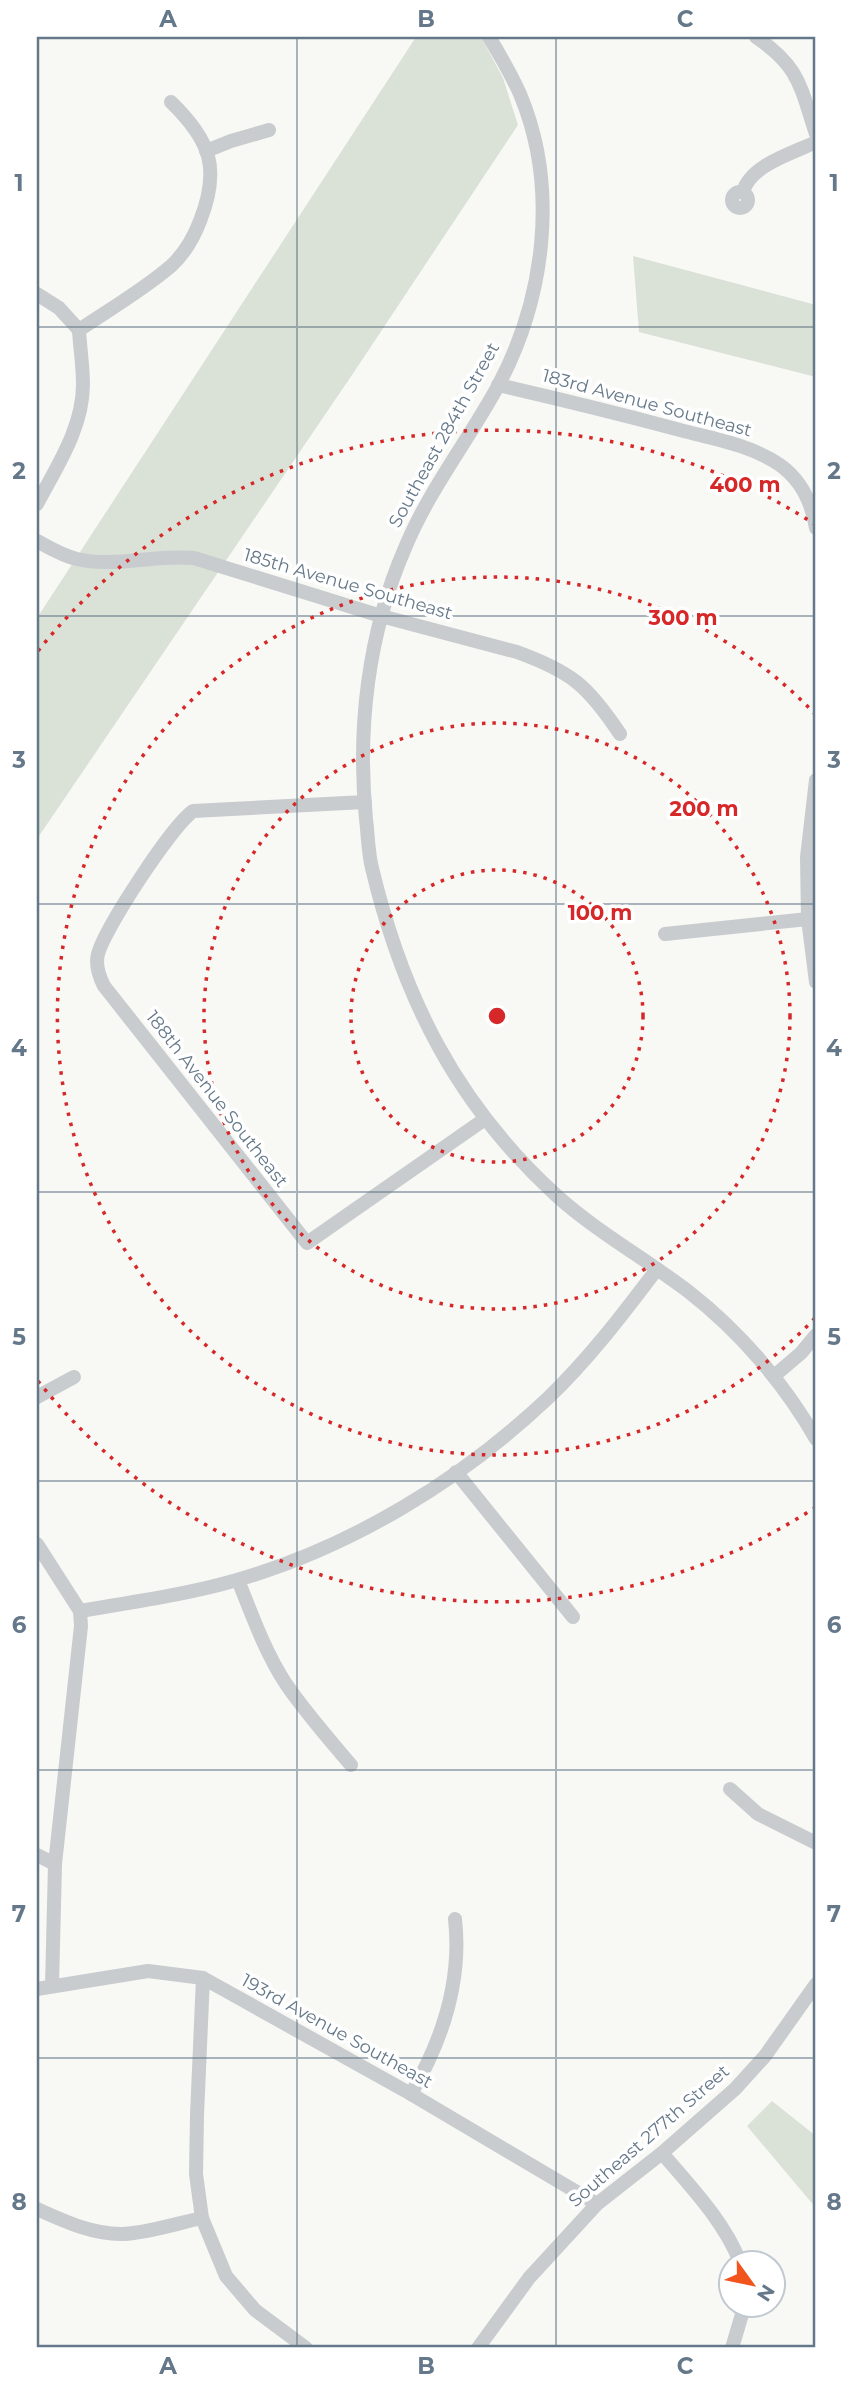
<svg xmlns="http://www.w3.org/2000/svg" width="853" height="2385" font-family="Montserrat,sans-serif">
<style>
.green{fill:#dae1d6}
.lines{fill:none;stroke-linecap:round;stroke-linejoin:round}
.minor{stroke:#c8cccf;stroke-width:14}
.grid{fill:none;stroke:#657889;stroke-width:2;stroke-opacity:0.55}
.ring{fill:none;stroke:#d62828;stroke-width:3.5;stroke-dasharray:3.5 7}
.labels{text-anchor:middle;stroke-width:7;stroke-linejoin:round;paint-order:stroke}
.street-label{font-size:18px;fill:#657889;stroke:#fff}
.centre{fill:#d62828;stroke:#fff;stroke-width:3.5}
.ring-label{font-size:21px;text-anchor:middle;font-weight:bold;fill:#d62828;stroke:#fff;stroke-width:7;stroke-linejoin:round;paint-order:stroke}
.neatline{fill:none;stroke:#657889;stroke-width:2.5}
.grid-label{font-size:23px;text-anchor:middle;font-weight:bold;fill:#657889}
</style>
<rect width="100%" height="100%" fill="#f8f8f5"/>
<g class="green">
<path d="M416,37h65l22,41 15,47 -162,244 -319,470v-221z"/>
<path d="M633,256l183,49v72l-177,-45z"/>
<path d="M772,2101l44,35v72l-69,-82z"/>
</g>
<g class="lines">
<g class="minor">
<path d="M489,37c11,18 22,37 31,57 39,93 25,204 -22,292 -30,55 -69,104 -93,162 -37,85 -48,180 -39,271 2,16 2,33 6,49 31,130 85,237 185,328 40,36 89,63 132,96 50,39 96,92 127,147"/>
<path d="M756,37c44,30 44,49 60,97"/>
<path d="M206,151l25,-10 38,-11"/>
<circle cx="740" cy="200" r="8"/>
<path d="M743,192c7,-27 50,-39 73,-50"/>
<path d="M37,294l22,14 20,22"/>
<path d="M498,385c61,14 122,29 182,45 34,9 71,15 100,35 21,15 32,39 36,63"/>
<path d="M37,504c20,-38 46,-76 46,-120 0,-18 -3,-36 -4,-54 31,-21 64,-40 92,-64 13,-12 23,-29 29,-45 21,-53 10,-81 -29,-119"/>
<path d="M37,541c13,7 26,15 40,18 38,9 78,-5 117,-1l187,58 136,36c55,20 71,34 103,82"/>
<path d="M816,780l-9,77 1,62 8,63"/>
<path d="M365,802l-172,9c-22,16 -88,117 -95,143 -3,11 1,22 6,32l203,257 178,-124"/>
<path d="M665,934l143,-15"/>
<path d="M774,1376l27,-23 15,-18"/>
<path d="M37,1397l37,-20"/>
<path d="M456,1472l117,145"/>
<path d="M37,1544l43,67 1,15 -26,238 -3,122"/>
<path d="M238,1580c14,35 27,72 48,104 20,29 42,54 65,81"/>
<path d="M80,1611c52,-9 105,-16 157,-31 114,-33 223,-99 310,-181 41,-39 76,-85 110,-130"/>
<path d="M730,1789l28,25 58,29"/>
<path d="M37,1855l18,9"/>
<path d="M203,1978l-6,137 -1,59 6,44 24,58 29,34 51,38"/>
<path d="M37,1989l111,-18 55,7 208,116 186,110"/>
<path d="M411,2094c31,-53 51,-113 44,-175"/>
<path d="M662,2153c28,33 62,68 78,109"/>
<path d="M37,2209c27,12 54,25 84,25 23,0 57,-11 81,-16"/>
<path d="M478,2348l51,-70 68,-74 65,-51 73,-64 30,-33 51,-72"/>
<path d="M732,2348l13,-44"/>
</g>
</g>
<path class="grid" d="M297,37v2311M556,37v2311M37,327h779M37,616h779M37,904h779M37,1192h779M37,1481h779M37,1770h779M37,2058h779"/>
<g class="ring">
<circle cx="497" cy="1016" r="146"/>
<circle cx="497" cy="1016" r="293"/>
<path d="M815 1318A439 439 0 1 1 815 714"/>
<path d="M816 1507A586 586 0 0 1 38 1381M38 651A586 586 0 0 1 816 525"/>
</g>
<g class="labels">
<g class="street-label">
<text transform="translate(647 403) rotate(15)" y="6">183rd Avenue Southeast</text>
<text transform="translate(444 435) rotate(-61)" y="6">Southeast 284th Street</text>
<text transform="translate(348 584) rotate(16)" y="6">185th Avenue Southeast</text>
<text transform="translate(217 1099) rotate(52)" y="6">188th Avenue Southeast</text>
<text transform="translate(337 2031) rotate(29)" y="6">193rd Avenue Southeast</text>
<text transform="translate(649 2136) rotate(-41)" y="6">Southeast 277th Street</text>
</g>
</g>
<circle cx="497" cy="1016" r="10" class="centre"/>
<g class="ring-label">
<text x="745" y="492">400 m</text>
<text x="683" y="625">300 m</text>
<text x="704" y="816">200 m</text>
<text x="600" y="920">100 m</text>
</g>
<rect width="853" height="2385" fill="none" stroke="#ffffff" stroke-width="77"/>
<g transform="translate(752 2284) rotate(123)"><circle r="33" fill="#ffffff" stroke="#c1c9d0" stroke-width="2"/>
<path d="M0-5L12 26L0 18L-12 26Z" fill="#f1541d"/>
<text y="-10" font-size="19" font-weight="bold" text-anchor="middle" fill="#657889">N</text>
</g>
<rect x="38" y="38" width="776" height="2308" class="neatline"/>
<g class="grid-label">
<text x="168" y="27">A</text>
<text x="426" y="27">B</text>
<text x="685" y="27">C</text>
<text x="19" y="191">1</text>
<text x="834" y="191">1</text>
<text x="19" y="479">2</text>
<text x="834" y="479">2</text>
<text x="19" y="768">3</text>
<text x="834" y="768">3</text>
<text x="19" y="1056">4</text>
<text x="834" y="1056">4</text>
<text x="19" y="1345">5</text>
<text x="834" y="1345">5</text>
<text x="19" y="1633">6</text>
<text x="834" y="1633">6</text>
<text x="19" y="1922">7</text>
<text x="834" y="1922">7</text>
<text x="19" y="2210">8</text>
<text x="834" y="2210">8</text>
<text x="168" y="2374">A</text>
<text x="426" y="2374">B</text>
<text x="685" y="2374">C</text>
</g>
</svg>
